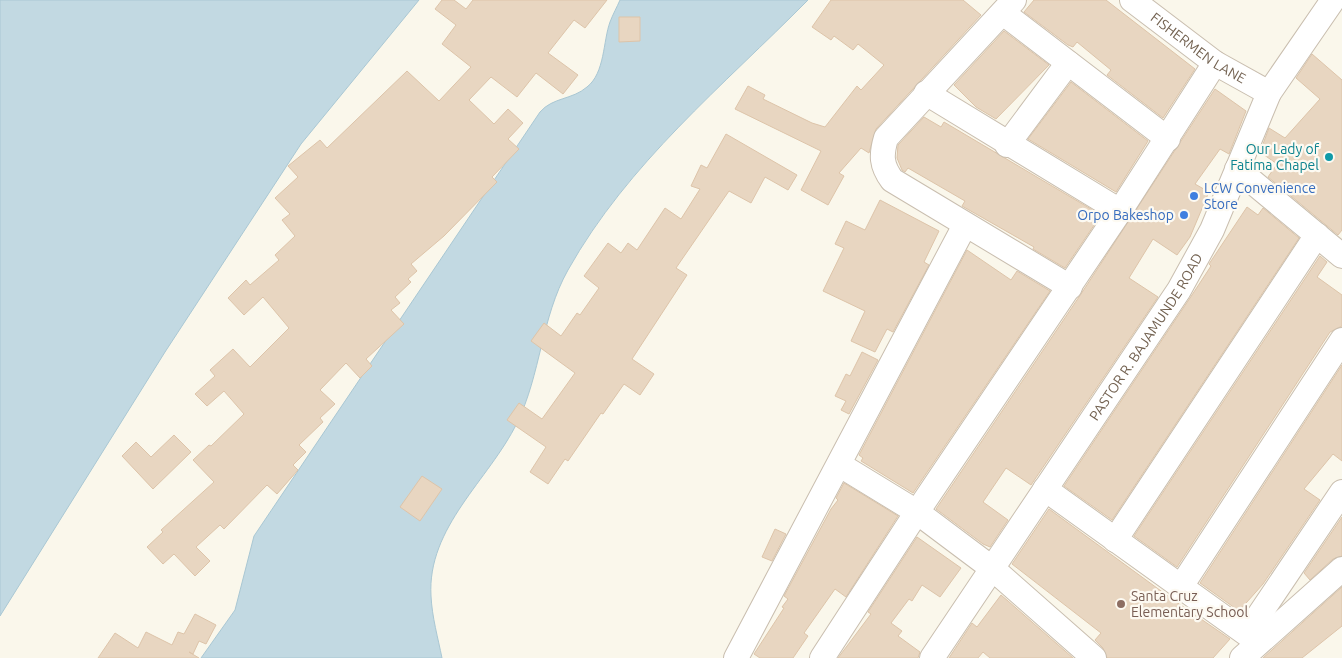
<svg xmlns="http://www.w3.org/2000/svg" width="1342" height="658" font-family="Ubuntu,sans-serif">
<style>
.water{fill:#c2d9e2;stroke:#a9c7d3}
.building{fill:#e8d6c1;stroke:#ddc4a9}
.lines{fill:none;stroke-linecap:round;stroke-linejoin:round}
.minor-casing{stroke:#c9beaf;stroke-width:26}
.minor{stroke:#fff;stroke-width:24}
.culture-dot{fill:#0f9aa8;stroke:#fdfaf2;stroke-width:2}
.shop-dot{fill:#3f7fe0;stroke:#fdfaf2;stroke-width:2}
.education-dot{fill:#8d6e63;stroke:#fdfaf2;stroke-width:2}
.labels{text-anchor:middle;stroke-width:4.5;stroke-linejoin:round;paint-order:stroke}
.street-label{font-size:14px;fill:#736251;stroke:#fdfaf2}
.culture-label{font-size:14px;fill:#0d838f;stroke:#fdfaf2;text-anchor:end}
.shop-label{font-size:14px;fill:#366cbe;stroke:#fdfaf2;text-anchor:start}
.education-label{font-size:14px;fill:#785e54;stroke:#fdfaf2;text-anchor:start}
</style>
<rect width="100%" height="100%" fill="#faf7eb"/>
<g class="water">
<path d="M0,0h419l-118,144 -136,208 -165,264z"/>
<path d="M620,0h188c-85,86 -180,163 -240,270 -27,48 -27,104 -51,153 -28,57 -90,104 -86,173 1,21 7,42 11,62h-241l34,-48 19,-74 286,-424c13,-15 32,-12 47,-25 18,-14 16,-46 23,-65 3,-8 7,-15 10,-22z"/>
</g>
<g class="building">
<path d="M442,0h12l12,9 7,-9h134l-22,28 -11,-8 -26,33 30,22 -15,19 -27,-21 -19,24 -26,-20 -22,23 25,24 14,-15 15,14 -15,16 11,10 -27,28 5,5 -53,54 -33,28 6,7 -9,8 3,3 -16,15 5,6 -9,7 13,14 -38,35 6,7 -12,12 -14,-15 -26,27 15,14 -15,14 3,4 -24,23 7,7 -13,13 5,5 -21,24 -10,-9 -43,44 -4,-4 -24,22 14,14 -15,15 -21,-22 -11,10 -16,-17 16,-15 -2,-2 53,-48 -21,-22 16,-15 2,1 33,-32 -20,-23 -17,15 -12,-12 20,-18 -5,-6 23,-21 17,18 39,-39 -26,-31 -19,18 -16,-17 18,-18 4,5 29,-25 -4,-5 20,-19 -13,-16 8,-6 -15,-16 23,-21 -10,-11 32,-26 7,8 80,-77 32,30 32,-34 -29,-23 14,-19 -21,-16z"/>
<path d="M831,0h132l18,15 -105,114 -7,24 -8,-5 -22,25 5,3 -16,29 -27,-15 20,-39 -86,-42 13,-23 17,9 -2,4 49,24 13,4 32,-41 4,4 23,-25 -26,-21 -5,6 -19,-14 -3,4 -19,-13z"/>
<path d="M1034,0h72l89,69 -32,49 -56,-43 4,-5 -34,-28 -4,5 -5,-2 -44,-33z"/>
<path d="M619,17h21v24l-21,1z"/>
<path d="M1004,31l45,34 -53,54 -20,-12 -22,-22z"/>
<path d="M1312,54l30,26v150l-4,5 -70,-58 9,-13 -17,-12 9,-24 16,10 35,-39 -24,-21z"/>
<path d="M1071,82l77,59 -32,51 -88,-53z"/>
<path d="M1215,89l31,22 -17,43 -9,-5 -25,35 14,8 -19,45 -13,18 -24,-16 -24,39 29,19 -127,188 -25,-17 -23,34 25,18 -18,27 -7,-3 -47,-35 145,-215z"/>
<path d="M924,117l17,10 3,-5 157,93 -36,53 -32,-19 1,-2 -72,-41 3,-5 -57,-33 -3,4 -3,-2 -5,-12 1,-13z"/>
<path d="M726,134l71,41 -9,15 -23,-13 -14,26 -22,-12 -53,77 11,7 -55,84 22,15 -14,21 -16,-11 -21,30 -2,-1 -33,48 -3,-2 -17,25 -18,-12 16,-25 -39,-27 12,-17 23,16 33,-46 -44,-32 13,-18 17,13 16,-23 3,2 19,-27 -15,-12 24,-33 13,10 7,-10 9,7 28,-42 16,11 19,-30 -9,-3 10,-21 6,3z"/>
<path d="M880,200l59,31 -15,31 5,3 -36,67 -6,-3 -12,23 -24,-11 14,-30 -42,-20 21,-43 -9,-4 11,-23 19,9z"/>
<path d="M1247,207l11,8 5,-7 36,30 -187,282 -48,-34 126,-188 21,-32 -2,-2z"/>
<path d="M967,250l44,30 6,-9 33,20 -137,202 -52,-32 2,-3 -4,-3z"/>
<path d="M1320,256l7,6 -10,15 25,18v31l-12,6 -153,235 -43,-31z"/>
<path d="M862,352l16,8 -29,54 -8,-4 5,-9 -11,-5 11,-22 4,2z"/>
<path d="M1342,365v96l-9,-7 -29,35 16,11 -57,84 -24,27 -39,-28z"/>
<path d="M174,435l17,17 -38,37 -31,-33 14,-14 15,15z"/>
<path d="M422,476l20,13 -22,32 -20,-14z"/>
<path d="M844,483l54,33 -52,81 -11,-8 -31,44 4,3 -15,22h-33l-6,-4 30,-46 -2,-1 6,-8 -4,-3 47,-87 7,-9 -2,-2z"/>
<path d="M1049,509l123,90 58,40 -17,19h-106l-4,-10 -8,-8 6,-7 -89,-69z"/>
<path d="M1342,517v39l-9,3 -23,21 -6,-7z"/>
<path d="M775,529l11,5 -14,27 -10,-4z"/>
<path d="M917,537l44,31 -21,29 -18,-12 -10,16 -3,-2 -18,24 11,8 -4,5 22,16 -2,6h-80l33,-44 -3,-2z"/>
<path d="M1342,587v39l-40,32h-39z"/>
<path d="M1001,595l7,6 65,57h-83l-7,-6 -5,6h-29l23,-35 5,4z"/>
<path d="M195,614l21,11 -10,19 -7,-3 -6,13 -4,-2 10,6h-101l17,-25 23,15 8,-16 26,13 6,-13 6,2z"/>
</g>
<g class="lines">
<g class="minor-casing">
<g id="minor">
<path d="M1014,0l-128,138c-5,17 -5,27 6,42l178,107"/>
<path id="s1" d="M1132,0l83,63 54,30"/>
<path d="M1003,13l165,126"/>
<path d="M926,93l194,118"/>
<path d="M1007,145l61,-82"/>
<path d="M1237,169l105,87"/>
<path d="M840,465l77,47 76,57 101,89"/>
<path d="M1045,489l213,153"/>
<path d="M1115,540l202,-305"/>
<path d="M1180,588l162,-248"/>
<path d="M1247,633l95,-141"/>
<path d="M736,658l229,-433"/>
<path d="M822,658l95,-146 203,-301 95,-148"/>
<path id="s2" d="M932,658l247,-368 33,-60 57,-137 64,-93"/>
<path d="M1242,658l100,-89"/>
</g>
</g>
<use href="#minor" class="minor"/>
</g>
<circle class="culture-dot" cx="1329" cy="157" r="5"/>
<g class="shop-dot">
<circle cx="1194" cy="196" r="5"/>
<circle cx="1184" cy="215" r="5"/>
</g>
<circle class="education-dot" cx="1121" cy="604" r="5"/>
<g class="labels">
<g class="street-label">
<text dy="5" stroke="none"><textPath href="#s1" startOffset="82">FISHERMEN LANE</textPath></text>
<text dy="5" stroke="none"><textPath href="#s2" startOffset="386">PASTOR R. BAJAMUNDE ROAD</textPath></text>
</g>
<g class="culture-label">
<text x="1319" y="154">Our Lady of<tspan x="1319" dy="16">Fatima Chapel</tspan></text>
</g>
<g class="shop-label">
<text x="1204" y="193">LCW Convenience<tspan x="1204" dy="16">Store</tspan></text>
<text x="1174" y="220" text-anchor="end">Orpo Bakeshop</text>
</g>
<g class="education-label">
<text x="1131" y="601">Santa Cruz<tspan x="1131" dy="16">Elementary School</tspan></text>
</g>
</g>
</svg>
